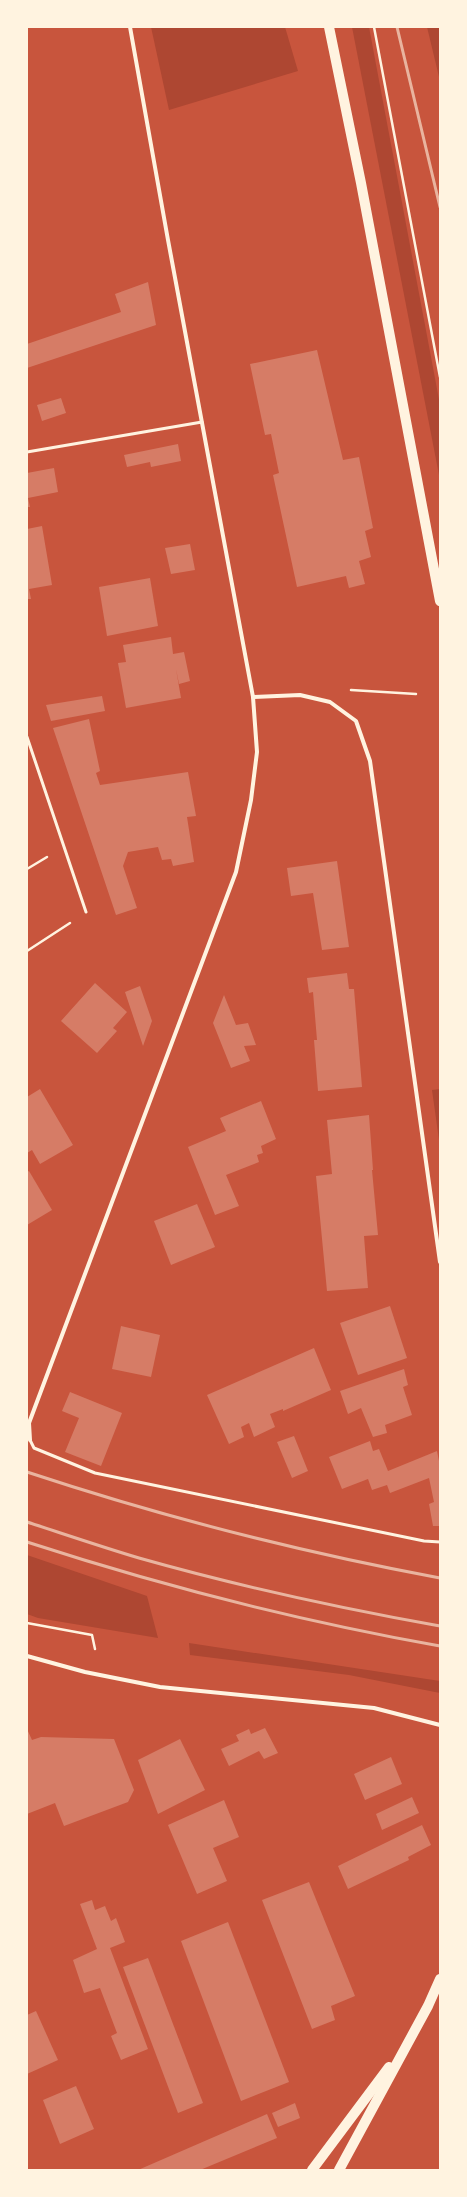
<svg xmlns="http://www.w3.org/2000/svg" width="467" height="2197" font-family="'Alegreya Sans',sans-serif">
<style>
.green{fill:#ae4732}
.building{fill:#d67c66}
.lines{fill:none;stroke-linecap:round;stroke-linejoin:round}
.path{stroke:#fff3e0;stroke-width:2.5}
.service{stroke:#fff3e0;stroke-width:3}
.minor{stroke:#fff3e0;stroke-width:4}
.primary{stroke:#fff3e0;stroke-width:10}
.rail{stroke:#e9b49f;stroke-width:3}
</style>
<rect width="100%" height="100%" fill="#c8553d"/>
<g class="green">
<path d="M151,27h134l13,44 -129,39z"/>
<path d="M352,27h17l71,378v75z"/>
<path d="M427,27h13v54z"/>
<path d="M440,1089v58l-8,-57z"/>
<path d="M27,1555l120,41 11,42 -120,-20 -11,-4z"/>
<path d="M189,1643l251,38v12l-91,-18 -159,-20z"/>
</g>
<g class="building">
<path d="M148,282l8,43 -129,43v-24l94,-32 -6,-18z"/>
<path d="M317,350l26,110 16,-3 14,71 -8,3 6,26 -12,4 6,23 -16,4 -3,-12 -49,11 -24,-112 6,-2 -8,-39 -6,1 -15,-71z"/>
<path d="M61,398l5,15 -24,8 -5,-16z"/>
<path d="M178,444l3,17 -30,6 -1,-5 -23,5 -3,-12z"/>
<path d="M54,468l4,24 -30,6 2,9h-3v-34z"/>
<path d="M42,526l10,59 -23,4 2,10h-4v-70z"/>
<path d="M190,544l5,26 -24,4 -6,-26z"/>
<path d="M150,578l8,48 -51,10 -8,-49z"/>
<path d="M171,637l2,17 11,-2 6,29 -11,3 -3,-15 5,29 -55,10 -8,-45 8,-1 -3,-17z"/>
<path d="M102,696l3,15 -54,10 -5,-16z"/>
<path d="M89,719l11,52 -4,2 4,12 88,-13 8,44 -9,1 7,45 -21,4 -2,-7 -9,1 -4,-13 -30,5 -5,14 14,42 -21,7 -63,-187z"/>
<path d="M337,861l12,86 -27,3 -9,-57 -22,3 -4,-28z"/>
<path d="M347,973l2,16h5l8,98 -44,4 -4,-51h3l-4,-48 -4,1 -2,-15z"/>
<path d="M95,983l32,29 -14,16 4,3 -20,22 -36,-32z"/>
<path d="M140,986l12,35 -9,25 -18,-54z"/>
<path d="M224,995l12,30 12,-2 8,22 -12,1 6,15 -19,7 -18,-45z"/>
<path d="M40,1089l33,56 -33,19 -8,-14 -5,3v-56z"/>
<path d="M261,1101l15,38 -15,7 2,7 -6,2 2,7 -33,13 13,31 -24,9 -27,-68 38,-16 -6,-13z"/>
<path d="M369,1115l4,55h-1l6,65 -14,1 4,52 -41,3 -11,-115 16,-2 -5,-54z"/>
<path d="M29,1171l23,39 -25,15v-53z"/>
<path d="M197,1204l18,43 -44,18 -17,-44z"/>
<path d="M390,1306l17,52 -49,17 -18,-52z"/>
<path d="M121,1326l39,9 -9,42 -39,-8z"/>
<path d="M314,1348l17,42 -48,21v-2l-13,5 5,13 -21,10 -5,-14 -8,4 3,10 -15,7 -22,-49z"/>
<path d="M404,1369l4,16 -5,2 9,28 -27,10 2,8 -14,4 -12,-29 -13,6 -8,-23z"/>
<path d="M70,1392l52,21 -21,53 -36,-14 14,-34 -17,-7z"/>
<path d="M294,1436l14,35 -16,7 -15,-36z"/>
<path d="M370,1441l3,10 6,-2 9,22 49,-20 3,15v60h-7l-4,-22 5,-2 -5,-24 -39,15 -3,-8 -15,5 -4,-11 -26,10 -13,-32z"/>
<path d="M265,1728l13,25 -14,6 -5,-8 -30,15 -8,-17 18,-8 -3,-6 13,-6 2,5z"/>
<path d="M27,1729l5,11 9,-3 73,2 20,51 -6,12 -64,24 -9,-23 -28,11z"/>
<path d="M180,1739l25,51 -47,24 -20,-54z"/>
<path d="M391,1757l11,27 -37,16 -11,-26z"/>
<path d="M412,1797l7,16 -37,17 -6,-16z"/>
<path d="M224,1800l15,37 -26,11 14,33 -30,13 -29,-69z"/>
<path d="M422,1825l9,20 -23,12 1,3 -61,29 -10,-23z"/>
<path d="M309,1882l46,114 -24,10 4,14 -23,9 -50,-129z"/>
<path d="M92,1900l3,10 10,-4 6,15 5,-3 9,24 -15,6 38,101 -27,11 -10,-24 6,-3 -17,-45 -16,5 -11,-33 24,-11 -17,-45z"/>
<path d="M228,1922l61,160 -48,19 -60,-160z"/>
<path d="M148,1958l55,145 -25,10 -55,-146z"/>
<path d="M36,2011l22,49 -31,14v-59z"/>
<path d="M76,2086l18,43 -34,15 -17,-44z"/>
<path d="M295,2103l5,15 -22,9 -6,-14z"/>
<path d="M267,2114l10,24 -77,32h-62z"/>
</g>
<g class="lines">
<g class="path">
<path d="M374,27l66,350"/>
<path d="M351,690l65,4"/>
<path d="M27,869l20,-12"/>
<path d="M27,951l43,-28"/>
<path d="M27,1623l65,12 3,14"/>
</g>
<g class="service">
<path d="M27,452l175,-30"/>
<path d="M27,737l59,175"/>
<path d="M30,1440l4,8 61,25 329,68 16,1"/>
</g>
<g class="minor">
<path d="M253,697l47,-2 30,7 26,19 14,40 70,501"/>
<path d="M30,1440l-1,-17 207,-551 15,-72 6,-48 -4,-55 -85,-457 -38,-213"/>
<path d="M27,1656l58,16 75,15 214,21 66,17"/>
</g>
<g class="primary">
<path d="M329,27l32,156 79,418"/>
<path d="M312,2170l77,-103"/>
<path d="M339,2170l89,-164 12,-27"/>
</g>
<g class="rail">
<path d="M397,27l43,180"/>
<path d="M27,1472c136,45 273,80 413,106"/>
<path d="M27,1522c37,12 75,25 112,36 99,28 200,50 301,68"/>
<path d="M27,1542c135,44 273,79 413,104"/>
</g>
</g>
<rect width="467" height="2197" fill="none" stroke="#fff3e0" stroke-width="56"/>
</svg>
